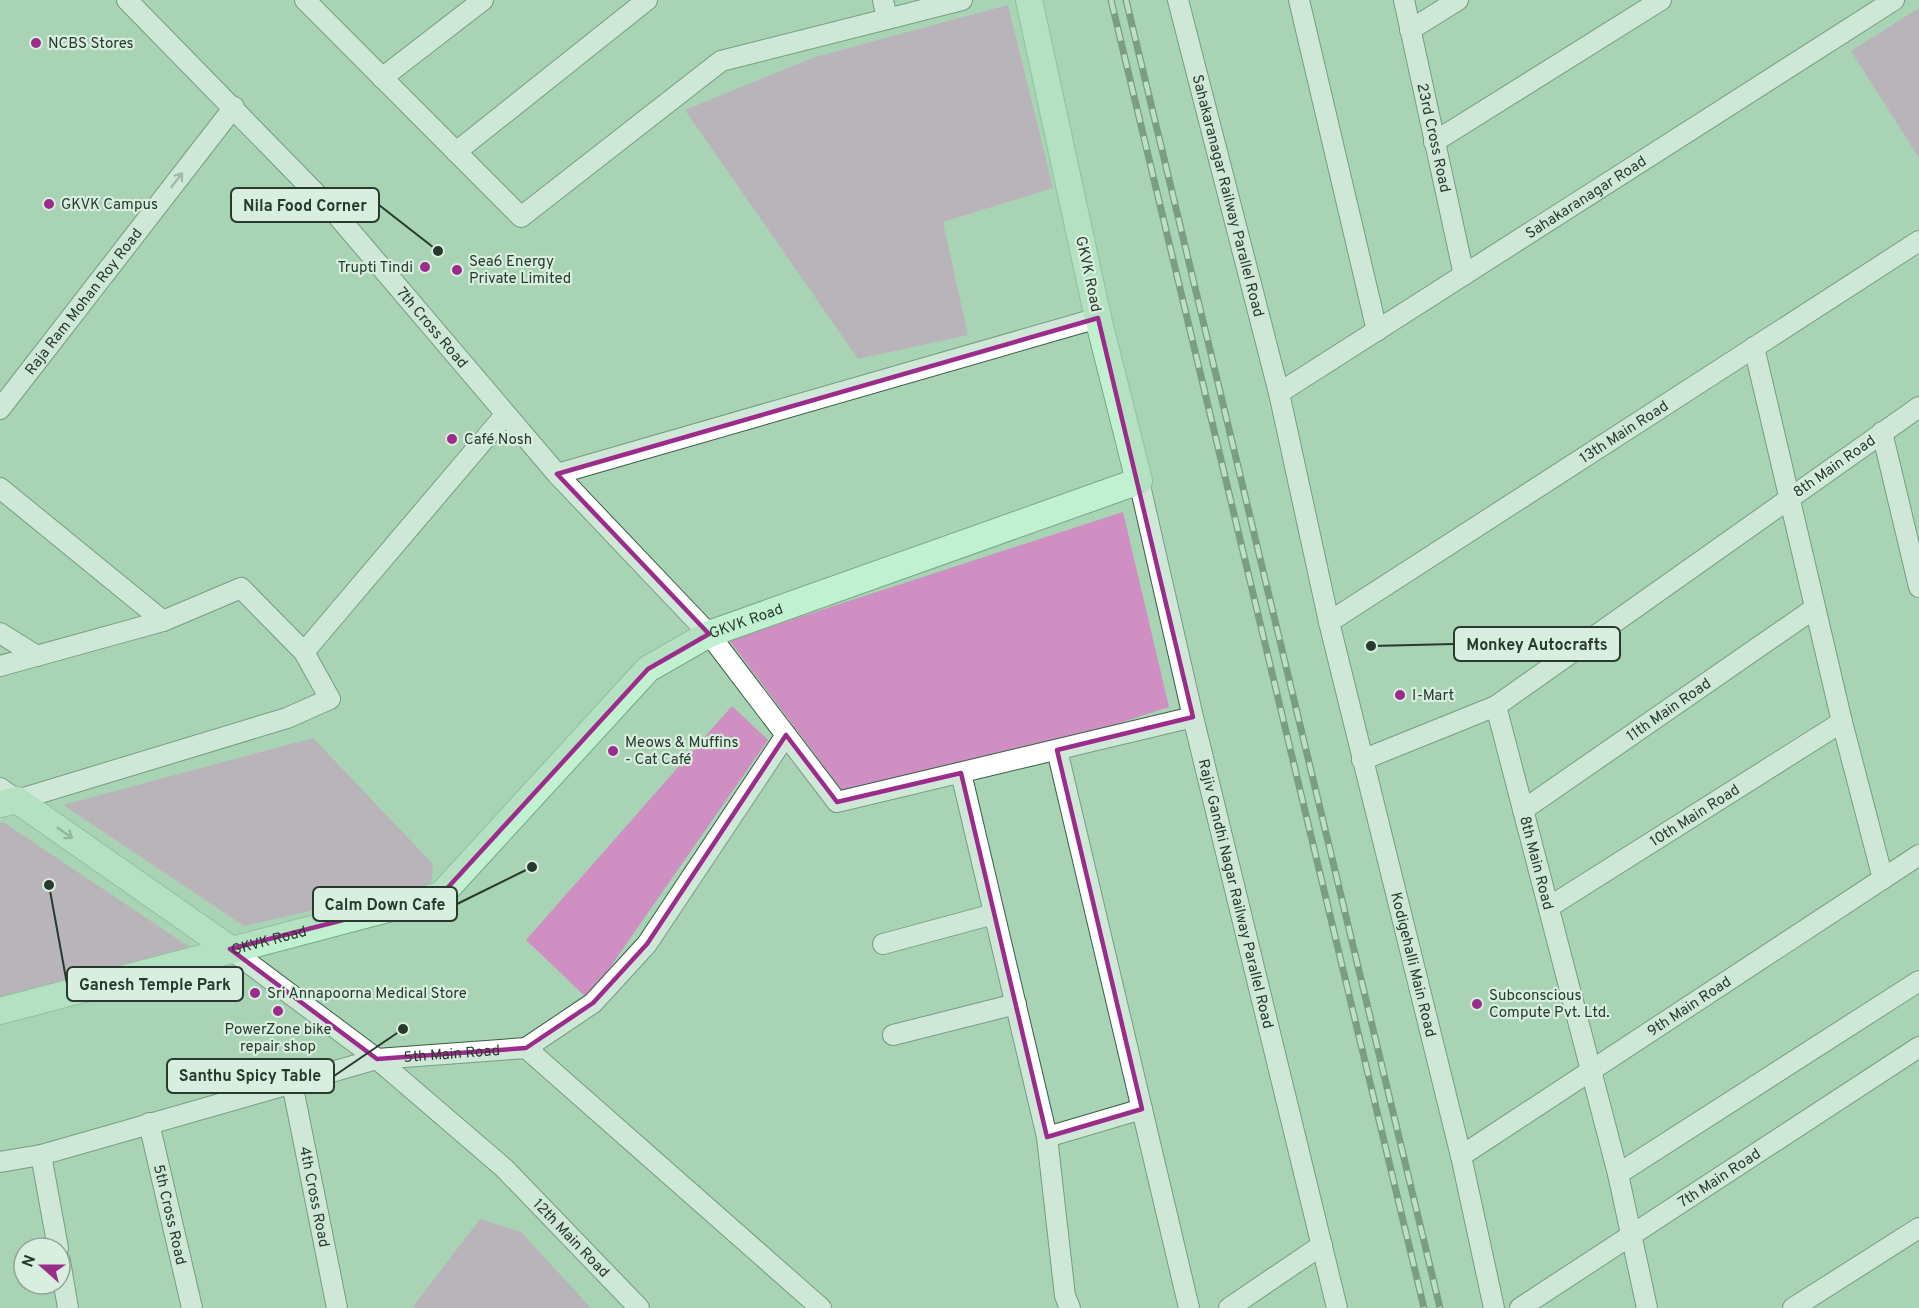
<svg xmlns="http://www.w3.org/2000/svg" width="1919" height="1308" font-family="Overpass,sans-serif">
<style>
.green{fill:#cf8fc2}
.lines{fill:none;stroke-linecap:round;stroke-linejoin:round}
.minor-casing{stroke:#365e44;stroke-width:22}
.major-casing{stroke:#72ab84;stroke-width:28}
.minor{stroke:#fff;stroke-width:20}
.major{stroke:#c2f1d1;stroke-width:26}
.rail-casing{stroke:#455c4c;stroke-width:7}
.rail{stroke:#d8eede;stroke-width:4.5;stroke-dasharray:14;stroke-linecap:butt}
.oneway{stroke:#949c96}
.oneway2{stroke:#759680}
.marked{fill:none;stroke:#9b2c8c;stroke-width:4.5;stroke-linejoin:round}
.poi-dot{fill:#9b2c8c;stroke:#d8eede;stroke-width:2}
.labels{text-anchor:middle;stroke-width:4.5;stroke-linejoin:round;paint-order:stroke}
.poi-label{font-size:15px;fill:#283a2e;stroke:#d8eede;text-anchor:start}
.street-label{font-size:15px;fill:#283a2e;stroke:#d8eede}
.leader{fill:none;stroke:#283a2e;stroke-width:2}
.callout-dot{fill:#283a2e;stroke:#d8eede;stroke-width:2}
.callout{fill:#d8eede;stroke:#283a2e;stroke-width:2}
.callout-label{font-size:16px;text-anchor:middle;font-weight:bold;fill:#283a2e}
</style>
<rect width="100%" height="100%" fill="#a8d3b4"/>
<g class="green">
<path d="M1008,5l45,183 -110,34 25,113 -110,24 -173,-249 130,-53z"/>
<path d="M1919,8v150l-68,-107z"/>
<path d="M1123,512l46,195 -74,24 -251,62 -115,-153z"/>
<path d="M732,706l36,34 -180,259 -62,-59z"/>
<path d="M313,738l120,126 -2,20 -187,42 -181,-121z"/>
<path d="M3,822l188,126 -191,49v-174z"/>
<path d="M480,1219l41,13 70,76h-179z"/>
</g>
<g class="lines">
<g class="minor-casing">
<g id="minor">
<path id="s1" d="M127,0l208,213 222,261 152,160 128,168 356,-85"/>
<path d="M305,0l216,217 200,-156 241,-61"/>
<path d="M883,0l4,19"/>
<path id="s2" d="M1178,0l101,393 50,229 132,534 33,152"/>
<path d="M1299,0l78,331"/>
<path id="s3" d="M1404,0l60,275"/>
<path d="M1410,30l48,-30"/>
<path d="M382,78l101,-78"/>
<path d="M1434,142l227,-142"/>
<path d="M456,152l191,-152"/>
<path d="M1754,347l88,375 41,157"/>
<path id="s4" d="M1279,393l615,-393"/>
<path id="s5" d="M1919,407l-423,299 122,468 301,-193"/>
<path id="s6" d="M0,409l234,-302"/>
<path d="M1882,432l37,155"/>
<path d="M557,474l541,-156"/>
<path id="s7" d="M1139,481l54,236 144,591"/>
<path d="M0,488l163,133"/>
<path id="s8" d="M1329,622l590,-381"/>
<path d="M0,633l37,23"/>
<path d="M304,652l201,-237"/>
<path d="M0,666l163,-45 78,-33 63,64 26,47 -43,19 -270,82 -17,-12"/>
<path d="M1057,750l132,558"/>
<path d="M1362,760l134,-54"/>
<path d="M961,773l86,364 95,-28"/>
<path id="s9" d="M1523,810l292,-202"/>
<path id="s10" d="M1549,907l293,-185"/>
<path d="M883,944l111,-30"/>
<path id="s11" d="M230,949l147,110 127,109 135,140"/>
<path d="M893,1035l123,-31"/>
<path d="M526,1048l67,-45 54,-59 139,-209"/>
<path id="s12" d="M292,1083l45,225"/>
<path id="s13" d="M149,1123l43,185"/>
<path d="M1047,1137l18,159 5,12"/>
<path d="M41,1155l17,93"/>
<path id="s14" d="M1461,1156l458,-301"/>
<path id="s15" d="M0,1162l41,-7 336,-96 149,-11 295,260"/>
<path d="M1618,1174l29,134"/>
<path d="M60,1261l8,47"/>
<path d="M1229,1308l93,-63"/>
<path id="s16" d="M1520,1308l399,-261"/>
<path d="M1793,1308l126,-80"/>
</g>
</g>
<g class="major-casing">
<g id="major">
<path d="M0,804l17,-4 213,149"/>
<path id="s17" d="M0,1011l441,-116 207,-226 61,-35 430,-153 -41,-163 -69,-318"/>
</g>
</g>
<use href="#minor" class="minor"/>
<use href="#major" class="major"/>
<g class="rail-casing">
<g id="rail">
<path d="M1111,0l313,1308"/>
<path d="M1126,0l314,1308"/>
</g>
</g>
<use href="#rail" class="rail"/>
</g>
<defs><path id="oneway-shaft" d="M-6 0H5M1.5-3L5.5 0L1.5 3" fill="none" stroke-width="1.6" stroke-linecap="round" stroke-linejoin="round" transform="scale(1.5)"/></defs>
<use class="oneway" href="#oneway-shaft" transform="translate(177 180) rotate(-52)"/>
<use class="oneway2" href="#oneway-shaft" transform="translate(65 833) rotate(35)"/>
<path d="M0 0H1919V1308H0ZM1098,318l95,399 -136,33 85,359 -95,28 -86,-364 -124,29 -51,-67 -139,209 -54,59 -67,45 -149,11 -147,-110 211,-54 207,-226 61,-35 -152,-160z" fill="#a8d3b4" fill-opacity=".55" fill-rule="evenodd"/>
<path class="marked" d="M1098,318l95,399 -136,33 85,359 -95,28 -86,-364 -124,29 -51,-67 -139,209 -54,59 -67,45 -149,11 -147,-110 211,-54 207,-226 61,-35 -152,-160z"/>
<g class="poi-dot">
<circle cx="36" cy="43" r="6"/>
<circle cx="49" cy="204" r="6"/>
<circle cx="425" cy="267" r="6"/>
<circle cx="457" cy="270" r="6"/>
<circle cx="452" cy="439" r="6"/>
<circle cx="1400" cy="695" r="6"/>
<circle cx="613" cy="751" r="6"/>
<circle cx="255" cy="993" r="6"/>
<circle cx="1477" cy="1004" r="6"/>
<circle cx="278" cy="1011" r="6"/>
</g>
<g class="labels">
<g class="poi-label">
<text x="48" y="48">NCBS Stores</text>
<text x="61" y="209">GKVK Campus</text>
<text x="469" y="266">Sea6 Energy<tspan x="469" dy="17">Private Limited</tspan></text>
<text x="413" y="272" text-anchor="end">Trupti Tindi</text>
<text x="464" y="444">Café Nosh</text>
<text x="1412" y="700">I-Mart</text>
<text x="625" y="747">Meows &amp; Muffins<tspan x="625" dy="17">- Cat Café</tspan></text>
<text x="267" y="998">Sri Annapoorna Medical Store</text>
<text x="1489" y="1000">Subconscious<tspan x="1489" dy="17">Compute Pvt. Ltd.</tspan></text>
<text x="278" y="1034" text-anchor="middle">PowerZone bike<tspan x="278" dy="17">repair shop</tspan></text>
</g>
<g class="street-label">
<text dy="5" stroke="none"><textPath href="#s3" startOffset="141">23rd Cross Road</textPath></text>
<text dy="5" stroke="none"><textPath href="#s2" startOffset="202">Sahakaranagar Railway Parallel Road</textPath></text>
<text dy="5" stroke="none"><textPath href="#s4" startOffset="364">Sahakaranagar Road</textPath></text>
<text transform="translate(1089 274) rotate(78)" y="5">GKVK Road</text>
<text dy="5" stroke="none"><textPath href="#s6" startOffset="136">Raja Ram Mohan Roy Road</textPath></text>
<text dy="5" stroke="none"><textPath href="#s1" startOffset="448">7th Cross Road</textPath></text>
<text dy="5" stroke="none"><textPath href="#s8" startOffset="351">13th Main Road</textPath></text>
<text transform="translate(1834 466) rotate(-35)" y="5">8th Main Road</text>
<text dy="5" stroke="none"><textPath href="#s17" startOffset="872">GKVK Road</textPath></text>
<text dy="5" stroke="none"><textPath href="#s9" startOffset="177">11th Main Road</textPath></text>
<text dy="5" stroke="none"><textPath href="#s10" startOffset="172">10th Main Road</textPath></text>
<text dy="5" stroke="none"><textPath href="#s5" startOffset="680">8th Main Road</textPath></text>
<text dy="5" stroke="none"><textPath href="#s7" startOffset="424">Rajiv Gandhi Nagar Railway Parallel Road</textPath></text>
<text dy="5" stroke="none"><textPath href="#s17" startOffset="278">GKVK Road</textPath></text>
<text dy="5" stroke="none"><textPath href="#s2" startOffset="993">Kodigehalli Main Road</textPath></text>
<text dy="5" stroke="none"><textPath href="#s14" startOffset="273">9th Main Road</textPath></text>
<text dy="5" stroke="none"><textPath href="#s15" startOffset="466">5th Main Road</textPath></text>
<text dy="5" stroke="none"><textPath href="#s16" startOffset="238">7th Main Road</textPath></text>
<text dy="5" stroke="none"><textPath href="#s12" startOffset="116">4th Cross Road</textPath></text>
<text dy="5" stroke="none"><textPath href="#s13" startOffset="94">5th Cross Road</textPath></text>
<text dy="5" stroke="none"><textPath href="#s11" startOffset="448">12th Main Road</textPath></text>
</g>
</g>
<path class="leader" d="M438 251L379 205M1371 646L1454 644M532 867L457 904M49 885L67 984M403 1029L334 1076"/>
<g class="callout-dot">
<circle cx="438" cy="251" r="6"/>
<circle cx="1371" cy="646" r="6"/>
<circle cx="532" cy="867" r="6"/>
<circle cx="49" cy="885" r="6"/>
<circle cx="403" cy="1029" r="6"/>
</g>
<g class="callout">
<rect x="231" y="188" width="148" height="34" rx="6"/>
<rect x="1454" y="627" width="166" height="34" rx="6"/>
<rect x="313" y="887" width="144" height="34" rx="6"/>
<rect x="67" y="967" width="176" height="34" rx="6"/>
<rect x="167" y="1059" width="167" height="34" rx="6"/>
</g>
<g class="callout-label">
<text x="305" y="211">Nila Food Corner</text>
<text x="1537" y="650">Monkey Autocrafts</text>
<text x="385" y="910">Calm Down Cafe</text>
<text x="155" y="990">Ganesh Temple Park</text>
<text x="250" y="1081">Santhu Spicy Table</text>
</g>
<g transform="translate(42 1266) rotate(291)"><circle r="28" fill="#d8eede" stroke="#92a698" stroke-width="1.5"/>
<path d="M0-4.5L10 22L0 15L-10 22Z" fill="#9b2c8c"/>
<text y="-9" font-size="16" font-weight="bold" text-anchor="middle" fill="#283a2e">N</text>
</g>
</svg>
